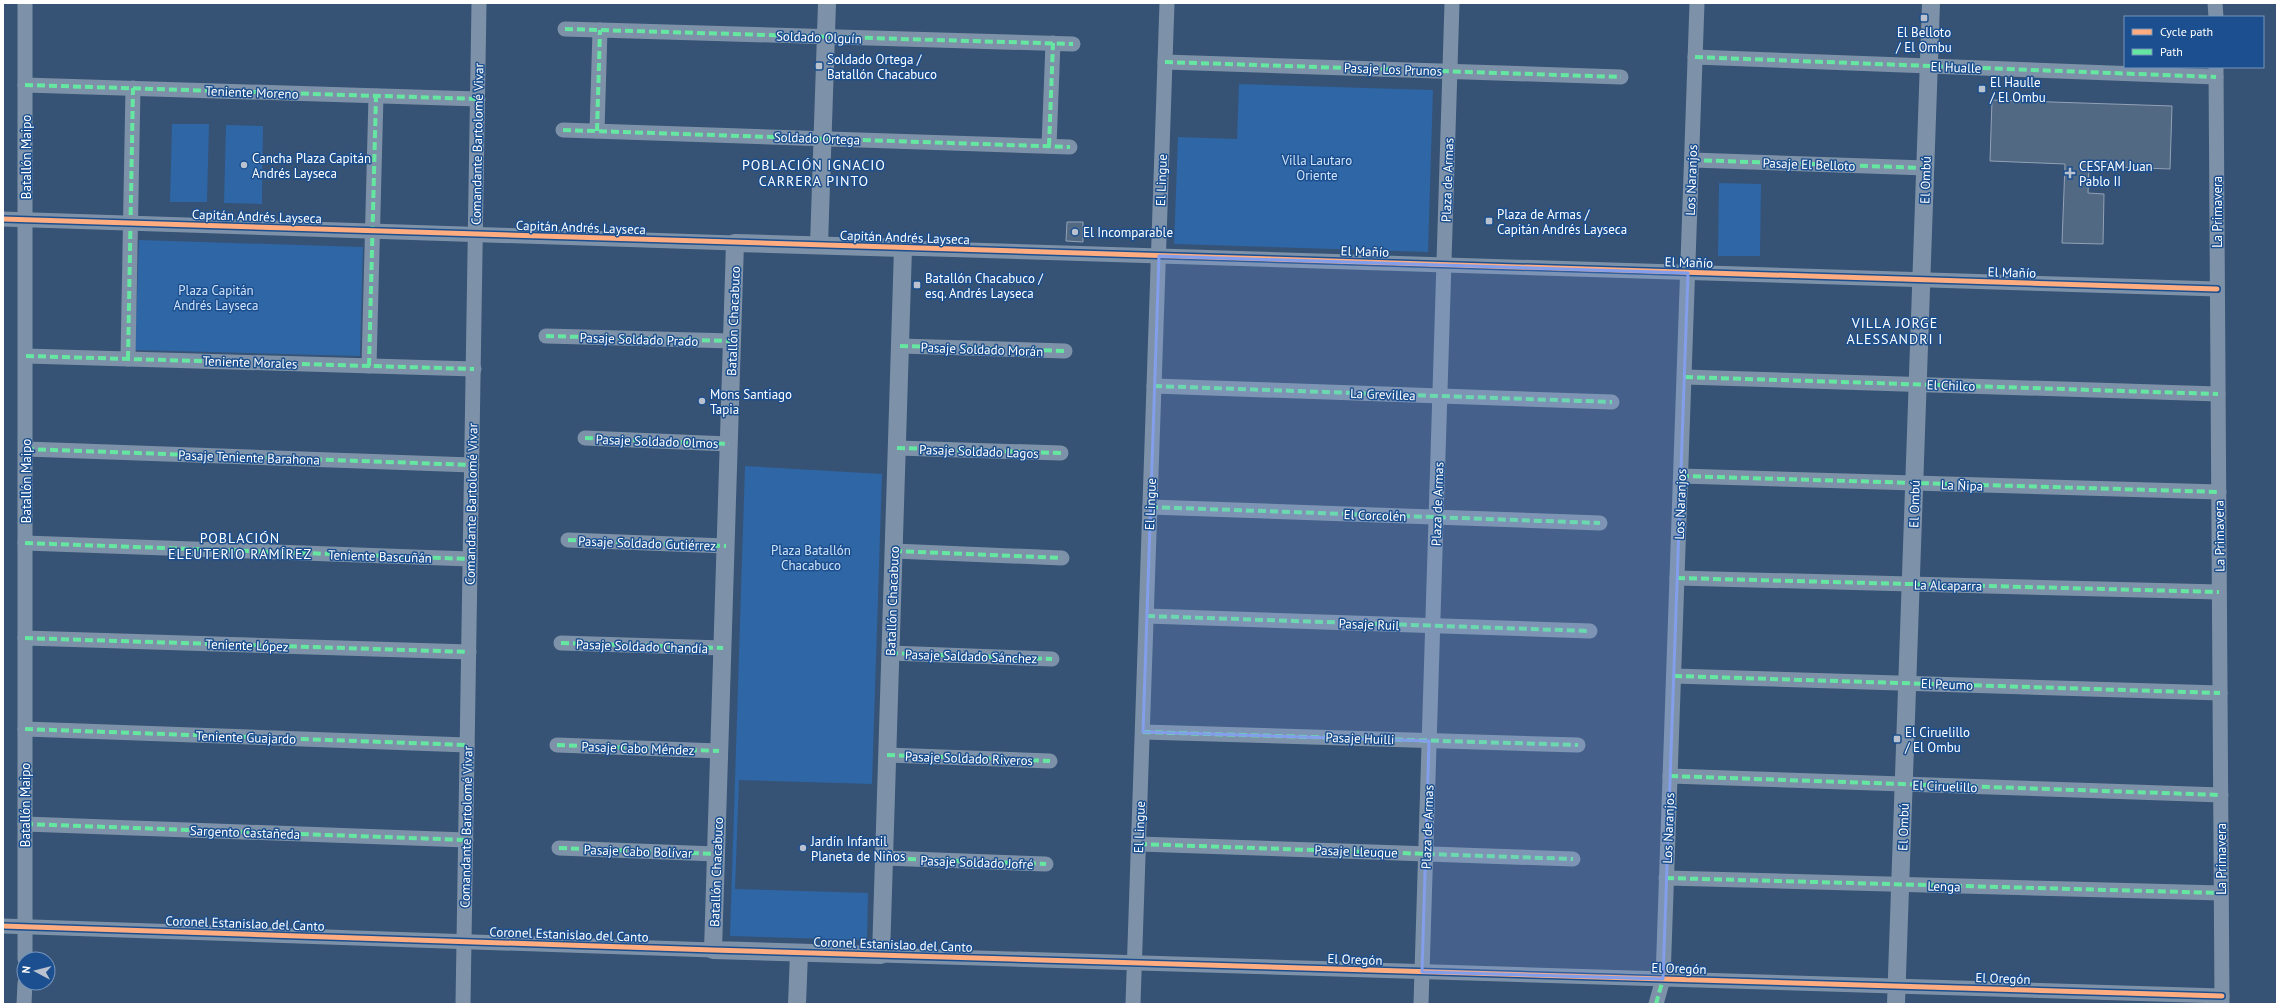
<svg xmlns="http://www.w3.org/2000/svg" width="2280" height="1007" font-family="'PT Sans',sans-serif">
<style>
.green{fill:#2f66a5}
.building{fill:#526984;stroke:#92a2b6}
.lines{fill:none;stroke-linecap:round;stroke-linejoin:round}
.minor{stroke:#7d92a8;stroke-width:15}
.tertiary{stroke:#7d92a8;stroke-width:18}
.quiet{stroke:#66e7a1;stroke-width:4;stroke-dasharray:8 4;stroke-linecap:butt}
.cycleway-casing{stroke:#1b4f8f;stroke-width:8}
.cycleway{stroke:#ffac80;stroke-width:5}
.marked{fill:#839eea;fill-opacity:0.2;stroke:#839eea;stroke-width:3;stroke-linejoin:round}
.poi-dot{fill:#b9c2ce;stroke:#1b4f8f;stroke-width:1.5}
.labels{text-anchor:middle;stroke-width:3;stroke-linejoin:round;paint-order:stroke}
.poi-label{font-size:13px;fill:#fff;stroke:#1b4f8f;text-anchor:start}
.street-label{font-size:13px;fill:#fff;stroke:#1b4f8f}
.park-label{font-size:13px;fill:#cfe3fa;stroke:#1b4f8f}
.neighbourhood-label{font-size:14px;letter-spacing:1px;fill:#fff;stroke:#1b4f8f}
</style>
<rect width="100%" height="100%" fill="#365274"/>
<g class="green">
<path d="M1239,84l194,6 -5,162 -254,-8 4,-107 59,2z"/>
<path d="M172,124h37l-2,78h-37z"/>
<path d="M226,125l37,1 -1,78 -38,-1z"/>
<path d="M1719,183l42,1 -1,72h-42z"/>
<path d="M139,240l224,7 -3,109 -225,-6z"/>
<path d="M745,466l137,8 -10,310 -133,-4 -4,109 133,4 -1,47 -137,-4z"/>
</g>
<g class="building">
<path d="M1992,100l180,6 -2,63 -81,-3 -1,27 16,1 -1,50 -41,-1 3,-79 -75,-3z"/>
<path d="M1067,222h16v20l-17,-1z"/>
</g>
<g class="lines">
<g class="minor">
<path d="M2215,3l1,14"/>
<path d="M565,29l508,15"/>
<path d="M1695,57l521,20"/>
<path d="M1165,62l456,15"/>
<path d="M2216,67l6,937"/>
<path d="M25,85l453,14"/>
<path d="M563,130l507,17"/>
<path d="M597,131l3,-101"/>
<path d="M1049,146l4,-103"/>
<path d="M1692,160l234,8"/>
<path d="M3,219l732,24"/>
<path d="M903,248l1314,41"/>
<path d="M546,336l186,5"/>
<path d="M900,346l165,5"/>
<path d="M26,356l448,13"/>
<path d="M128,359l5,-271"/>
<path d="M369,366l7,-270"/>
<path d="M1685,377l533,17"/>
<path d="M1154,386l458,16"/>
<path d="M585,438l144,6"/>
<path d="M897,448l164,5"/>
<path d="M26,449l446,16"/>
<path d="M1681,476l538,16"/>
<path d="M1150,507l450,16"/>
<path d="M568,540l158,6"/>
<path d="M25,543l445,16"/>
<path d="M894,551l168,7"/>
<path d="M1677,578l542,14"/>
<path d="M1147,616l443,15"/>
<path d="M25,638l444,14"/>
<path d="M561,643l162,5"/>
<path d="M890,653l162,6"/>
<path d="M1674,676l546,17"/>
<path d="M25,729l442,16"/>
<path d="M1143,732l435,13"/>
<path d="M557,745l162,6"/>
<path d="M887,755l163,6"/>
<path d="M1670,776l551,19"/>
<path d="M25,824l441,16"/>
<path d="M1139,844l434,15"/>
<path d="M559,848l157,6"/>
<path d="M884,858l162,6"/>
<path d="M1666,878l555,15"/>
<path d="M3,926l710,24"/>
<path d="M881,955l1341,41"/>
<path d="M25,959v-956"/>
<path d="M24,1004l1,-21"/>
<path d="M463,1004l16,-1001"/>
<path d="M1133,1004l34,-1001"/>
<path d="M1421,1004l31,-1001"/>
<path d="M1656,1004l7,-25 34,-976"/>
</g>
<g class="tertiary">
<path d="M735,243l168,5 -22,707 -168,-5z"/>
<path d="M819,245l8,-242"/>
<path d="M797,1004l2,-51"/>
<path d="M1896,1004l35,-1001"/>
</g>
<g class="quiet">
<path d="M565,29l508,15"/>
<path d="M1695,57l521,20"/>
<path d="M1165,62l456,15"/>
<path d="M25,85l453,14"/>
<path d="M563,130l507,17"/>
<path d="M597,131l3,-101"/>
<path d="M1049,146l4,-103"/>
<path d="M1692,160l234,8"/>
<path d="M546,336l186,5"/>
<path d="M900,346l165,5"/>
<path d="M26,356l448,13"/>
<path d="M128,359l5,-271"/>
<path d="M369,366l7,-270"/>
<path d="M1685,377l533,17"/>
<path d="M1154,386l458,16"/>
<path d="M585,438l144,6"/>
<path d="M897,448l164,5"/>
<path d="M26,449l446,16"/>
<path d="M1681,476l538,16"/>
<path d="M1150,507l450,16"/>
<path d="M568,540l158,6"/>
<path d="M25,543l445,16"/>
<path d="M894,551l168,7"/>
<path d="M1677,578l542,14"/>
<path d="M1147,616l443,15"/>
<path d="M25,638l444,14"/>
<path d="M561,643l162,5"/>
<path d="M890,653l162,6"/>
<path d="M1674,676l546,17"/>
<path d="M25,729l442,16"/>
<path d="M1143,732l435,13"/>
<path d="M557,745l162,6"/>
<path d="M887,755l163,6"/>
<path d="M1670,776l551,19"/>
<path d="M25,824l441,16"/>
<path d="M1139,844l434,15"/>
<path d="M559,848l157,6"/>
<path d="M884,858l162,6"/>
<path d="M1666,878l555,15"/>
<path d="M1656,1004l7,-25"/>
</g>
<g class="cycleway-casing">
<g id="cycleway">
<path d="M3,219l2214,70"/>
<path d="M3,926l710,24 1509,46"/>
</g>
</g>
<use href="#cycleway" class="cycleway"/>
</g>
<path class="marked" d="M1159,256l529,17 -25,706 -241,-7 7,-231 -286,-9z"/>
<g class="poi-dot">
<rect x="1920" y="14" width="8" height="8" rx="2"/>
<rect x="815" y="62" width="8" height="8" rx="2"/>
<rect x="1978" y="85" width="8" height="8" rx="2"/>
<circle cx="244" cy="165" r="4"/>
<path d="M2068 167h4v4h4v4h-4v4h-4v-4h-4v-4h4z"/>
<rect x="1485" y="217" width="8" height="8" rx="2"/>
<circle cx="1075" cy="232" r="4"/>
<rect x="913" y="281" width="8" height="8" rx="2"/>
<circle cx="702" cy="401" r="4"/>
<rect x="1893" y="735" width="8" height="8" rx="2"/>
<circle cx="803" cy="848" r="4"/>
</g>
<g class="labels">
<g class="poi-label">
<text x="1924" y="37" text-anchor="middle">El Belloto<tspan x="1924" dy="15">/ El Ombu</tspan></text>
<text x="827" y="64">Soldado Ortega /<tspan x="827" dy="15">Batallón Chacabuco</tspan></text>
<text x="1990" y="87">El Haulle<tspan x="1990" dy="15">/ El Ombu</tspan></text>
<text x="252" y="163">Cancha Plaza Capitán<tspan x="252" dy="15">Andrés Layseca</tspan></text>
<text x="2079" y="171">CESFAM Juan<tspan x="2079" dy="15">Pablo II</tspan></text>
<text x="1497" y="219">Plaza de Armas /<tspan x="1497" dy="15">Capitán Andrés Layseca</tspan></text>
<text x="1083" y="237">El Incomparable</text>
<text x="925" y="283">Batallón Chacabuco /<tspan x="925" dy="15">esq. Andrés Layseca</tspan></text>
<text x="710" y="399">Mons Santiago<tspan x="710" dy="15">Tapia</tspan></text>
<text x="1905" y="737">El Ciruelillo<tspan x="1905" dy="15">/ El Ombu</tspan></text>
<text x="811" y="846">Jardín Infantil<tspan x="811" dy="15">Planeta de Niños</tspan></text>
</g>
<g class="street-label">
<text transform="translate(819 37) rotate(2)" y="5">Soldado Olguín</text>
<text transform="translate(1956 67) rotate(2)" y="5">El Hualle</text>
<text transform="translate(1393 69) rotate(2)" y="5">Pasaje Los Prunos</text>
<text transform="translate(252 92) rotate(2)" y="5">Teniente Moreno</text>
<text transform="translate(817 138) rotate(2)" y="5">Soldado Ortega</text>
<text transform="translate(477 144) rotate(-89)" y="5">Comandante Bartolomé Vivar</text>
<text transform="translate(26 157) rotate(-90)" y="5">Batallón Maipo</text>
<text transform="translate(1809 164) rotate(2)" y="5">Pasaje El Belloto</text>
<text transform="translate(1161 180) rotate(-88)" y="5">El Lingue</text>
<text transform="translate(1447 180) rotate(-88)" y="5">Plaza de Armas</text>
<text transform="translate(1691 180) rotate(-88)" y="5">Los Naranjos</text>
<text transform="translate(1925 180) rotate(-88)" y="5">El Ombú</text>
<text transform="translate(2217 212) rotate(-90)" y="5">La Primavera</text>
<text transform="translate(257 216) rotate(2)" y="5">Capitán Andrés Layseca</text>
<text transform="translate(581 227) rotate(2)" y="5">Capitán Andrés Layseca</text>
<text transform="translate(905 237) rotate(2)" y="5">Capitán Andrés Layseca</text>
<text transform="translate(1365 251) rotate(2)" y="5">El Mañío</text>
<text transform="translate(1689 262) rotate(2)" y="5">El Mañío</text>
<text transform="translate(2012 272) rotate(2)" y="5">El Mañío</text>
<text transform="translate(733 321) rotate(-88)" y="5">Batallón Chacabuco</text>
<text transform="translate(639 339) rotate(2)" y="5">Pasaje Soldado Prado</text>
<text transform="translate(982 349) rotate(2)" y="5">Pasaje Soldado Morán</text>
<text transform="translate(250 362) rotate(2)" y="5">Teniente Morales</text>
<text transform="translate(1951 385) rotate(2)" y="5">El Chilco</text>
<text transform="translate(1383 394) rotate(2)" y="5">La Grevillea</text>
<text transform="translate(657 441) rotate(2)" y="5">Pasaje Soldado Olmos</text>
<text transform="translate(979 451) rotate(2)" y="5">Pasaje Soldado Lagos</text>
<text transform="translate(249 457) rotate(2)" y="5">Pasaje Teniente Barahona</text>
<text transform="translate(26 481) rotate(-90)" y="5">Batallón Maipo</text>
<text transform="translate(1962 485) rotate(2)" y="5">La Ñipa</text>
<text transform="translate(471 504) rotate(-89)" y="5">Comandante Bartolomé Vivar</text>
<text transform="translate(1150 504) rotate(-88)" y="5">El Lingue</text>
<text transform="translate(1437 504) rotate(-88)" y="5">Plaza de Armas</text>
<text transform="translate(1680 504) rotate(-88)" y="5">Los Naranjos</text>
<text transform="translate(1914 504) rotate(-88)" y="5">El Ombú</text>
<text transform="translate(1375 515) rotate(2)" y="5">El Corcolén</text>
<text transform="translate(2219 536) rotate(-91)" y="5">La Primavera</text>
<text transform="translate(647 543) rotate(2)" y="5">Pasaje Soldado Gutiérrez</text>
<text transform="translate(380 556) rotate(2)" y="5">Teniente Bascuñán</text>
<text transform="translate(1948 585) rotate(1)" y="5">La Alcaparra</text>
<text transform="translate(892 601) rotate(-88)" y="5">Batallón Chacabuco</text>
<text transform="translate(1369 624) rotate(2)" y="5">Pasaje Ruil</text>
<text transform="translate(247 645) rotate(2)" y="5">Teniente López</text>
<text transform="translate(642 646) rotate(2)" y="5">Pasaje Soldado Chandía</text>
<text transform="translate(971 656) rotate(2)" y="5">Pasaje Saldado Sánchez</text>
<text transform="translate(1947 684) rotate(2)" y="5">El Peumo</text>
<text transform="translate(246 737) rotate(2)" y="5">Teniente Guajardo</text>
<text transform="translate(1360 738) rotate(2)" y="5">Pasaje Huilli</text>
<text transform="translate(638 748) rotate(2)" y="5">Pasaje Cabo Méndez</text>
<text transform="translate(969 758) rotate(2)" y="5">Pasaje Soldado Riveros</text>
<text transform="translate(1945 786) rotate(2)" y="5">El Ciruelillo</text>
<text transform="translate(25 805) rotate(-90)" y="5">Batallón Maipo</text>
<text transform="translate(466 827) rotate(-89)" y="5">Comandante Bartolomé Vivar</text>
<text transform="translate(1139 827) rotate(-88)" y="5">El Lingue</text>
<text transform="translate(1427 827) rotate(-88)" y="5">Plaza de Armas</text>
<text transform="translate(1903 827) rotate(-88)" y="5">El Ombú</text>
<text transform="translate(1668 828) rotate(-88)" y="5">Los Naranjos</text>
<text transform="translate(245 832) rotate(2)" y="5">Sargento Castañeda</text>
<text transform="translate(638 851) rotate(2)" y="5">Pasaje Cabo Bolívar</text>
<text transform="translate(1356 851) rotate(2)" y="5">Pasaje Lleuque</text>
<text transform="translate(2221 859) rotate(-90)" y="5">La Primavera</text>
<text transform="translate(977 862) rotate(2)" y="5">Pasaje Soldado Jofré</text>
<text transform="translate(716 872) rotate(-88)" y="5">Batallón Chacabuco</text>
<text transform="translate(1944 886) rotate(2)" y="5">Lenga</text>
<text transform="translate(245 923) rotate(2)" y="5">Coronel Estanislao del Canto</text>
<text transform="translate(569 934) rotate(2)" y="5">Coronel Estanislao del Canto</text>
<text transform="translate(893 944) rotate(2)" y="5">Coronel Estanislao del Canto</text>
<text transform="translate(1355 959) rotate(2)" y="5">El Oregón</text>
<text transform="translate(1679 968) rotate(2)" y="5">El Oregón</text>
<text transform="translate(2003 978) rotate(2)" y="5">El Oregón</text>
</g>
<g class="park-label">
<text x="1317" y="165">Villa Lautaro<tspan x="1317" dy="15">Oriente</tspan></text>
<text x="216" y="295">Plaza Capitán<tspan x="216" dy="15">Andrés Layseca</tspan></text>
<text x="811" y="555">Plaza Batallón<tspan x="811" dy="15">Chacabuco</tspan></text>
</g>
<g class="neighbourhood-label">
<text x="814" y="170">POBLACIÓN IGNACIO<tspan x="814" dy="16">CARRERA PINTO</tspan></text>
<text x="1895" y="328">VILLA JORGE<tspan x="1895" dy="16">ALESSANDRI I</tspan></text>
<text x="240" y="543">POBLACIÓN<tspan x="240" dy="16">ELEUTERIO RAMÍREZ</tspan></text>
</g>
</g>
<rect width="2280" height="1007" fill="none" stroke="#ffffff" stroke-width="8"/>
<rect x="2124" y="16" width="140" height="52" fill="#1b4f8f" stroke="#7695bc"/>
<rect x="2132" y="29" width="20" height="6" fill="#ffac80" stroke="#7695bc"/>
<text x="2160" y="36" font-size="12" fill="#ffffff">Cycle path</text>
<rect x="2132" y="49" width="20" height="6" fill="#66e7a1" stroke="#7695bc"/>
<text x="2160" y="56" font-size="12" fill="#ffffff">Path</text>
<g transform="translate(36 971) rotate(277)"><circle r="19" fill="#1b4f8f" stroke="#7695bc"/>
<path d="M0-3L7 15L0 10L-7 15Z" fill="#b9c2ce"/>
<text y="-6" font-size="11" font-weight="bold" text-anchor="middle" fill="#ffffff">N</text>
</g>
</svg>
